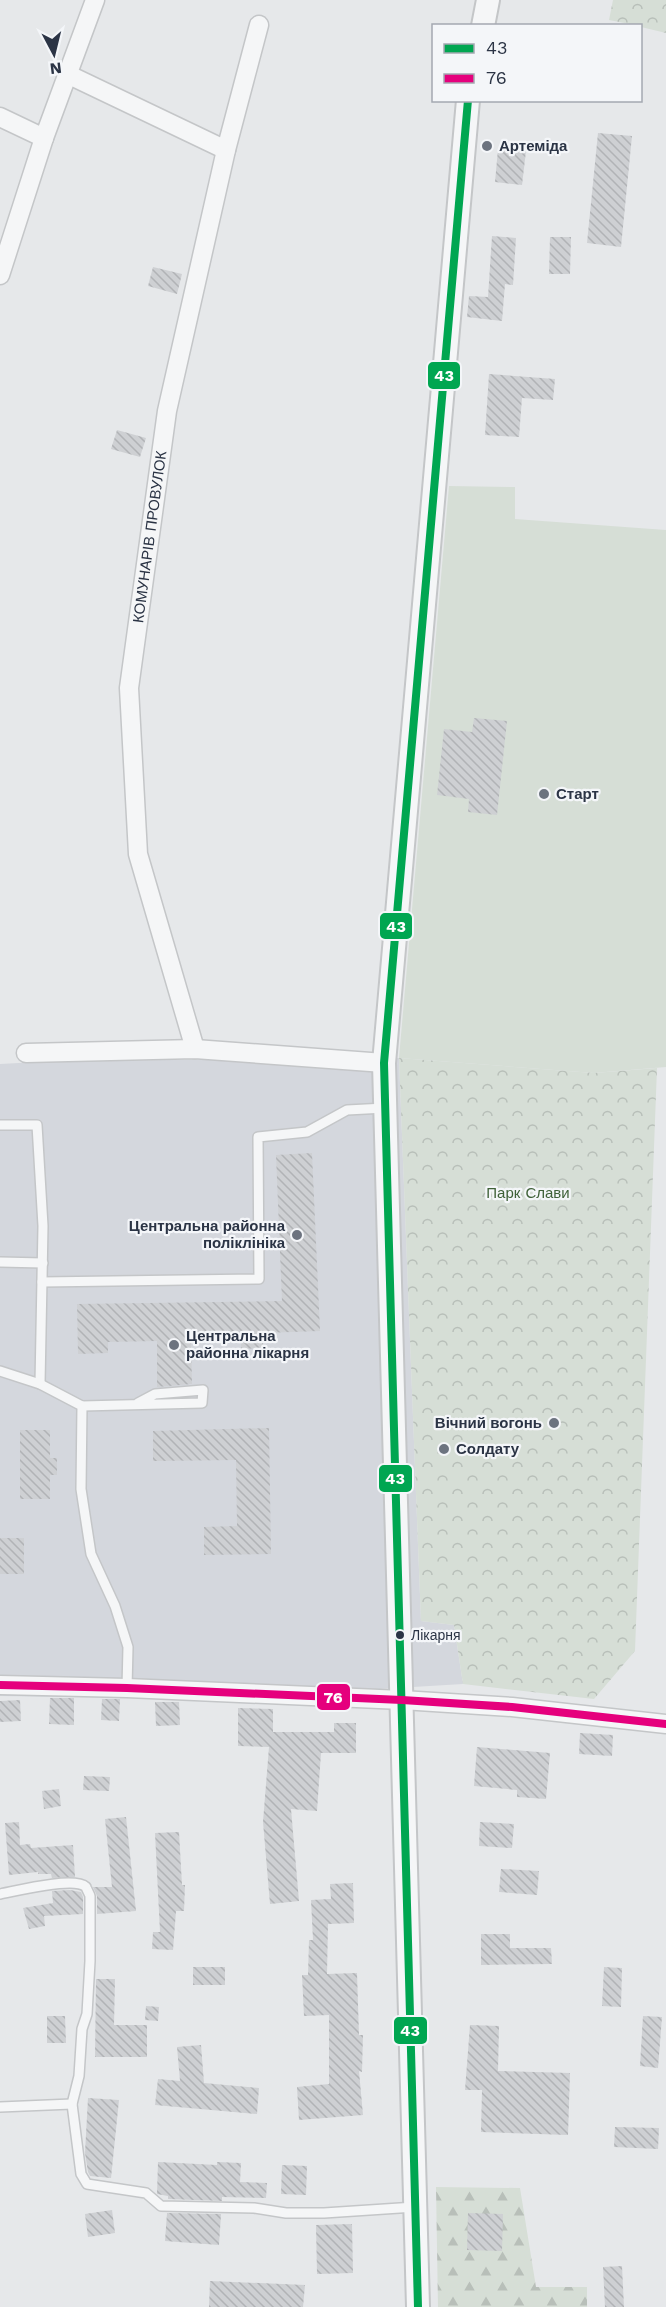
<svg xmlns="http://www.w3.org/2000/svg" width="666" height="2307" font-family="'Work Sans',sans-serif">
<style>
.built{fill:#d4d7dd}
.green{fill:#d6ded6}
.forest{fill:url(#forest-firs)}
.park{fill:url(#park-crowns)}
.building{fill:url(#building-back-hatch)}
.lines{fill:none;stroke-linecap:round;stroke-linejoin:round}
.service-casing{stroke:#c4c6c8;stroke-width:12}
.minor-casing{stroke:#c4c6c8;stroke-width:21}
.tertiary-casing{stroke:#c4c6c8;stroke-width:26}
.service{stroke:#f5f6f7;stroke-width:9}
.minor{stroke:#f5f6f7;stroke-width:18}
.tertiary{stroke:#f5f6f7;stroke-width:22}
.bus-1-casing{stroke:#f4f6f9;stroke-width:12}
.bus-2-casing{stroke:#f4f6f9;stroke-width:12}
.bus-1{stroke:#00a651;stroke-width:8}
.bus-2{stroke:#e5007d;stroke-width:8}
.poi-dot{fill:#6c737f;stroke:#f4f6f9;stroke-width:2}
.bus-dot{fill:#2b3445;stroke:#f4f6f9;stroke-width:2}
.labels{text-anchor:middle;stroke-width:4.5;stroke-linejoin:round;paint-order:stroke}
.bus-label{font-size:14px;fill:#2b3445;stroke:#f4f6f9;text-anchor:start}
.poi-label{font-size:15px;font-weight:bold;fill:#2b3445;stroke:#f4f6f9;text-anchor:start}
.street-label{font-size:15px;fill:#2b3445;stroke:#f4f6f9}
.park-label{font-size:15px;fill:#3f6138;stroke:#f4f6f9}
.line-badge{stroke:#f4f6f9;stroke-width:2}
.badge-label{font-size:16px;text-anchor:middle;font-weight:bold;fill:#fff}
</style>
<defs>
<pattern id="forest-firs" width="22" height="20" patternUnits="userSpaceOnUse" patternTransform="scale(1.5)"><rect width="22" height="20" fill="#d6ded6"/><path d="M5 1l3.5 6h-7zM16 11l3.5 6h-7z" fill="#b8bfb9"/></pattern>
<pattern id="park-crowns" width="20" height="18" patternUnits="userSpaceOnUse" patternTransform="scale(1.5)"><rect width="20" height="18" fill="#d6ded6"/><path d="M2 6a3 3 0 1 1 6 0M12 15a3 3 0 1 1 6 0" fill="none" stroke="#b8bfb9"/></pattern>
<pattern id="building-back-hatch" width="6" height="6" patternUnits="userSpaceOnUse" patternTransform="scale(1.5)"><rect width="6" height="6" fill="#ced0d3"/><path d="M-1 5l2 2M0 0l6 6M5-1l2 2" fill="none" stroke="#b1b3b6"/></pattern>
</defs>
<rect width="100%" height="100%" fill="#e6e8ea"/>
<path class="built" d="M399,1058l22,563 33,4 9,59 -252,15 -211,-3v-632l56,-3z"/>
<path class="green" d="M449,486l66,1v32l151,11v537l-72,6 -195,-15z"/>
<path class="forest" d="M436,2187l84,1 16,99h51v20h-149z"/>
<g class="park">
<path d="M613,0h53v33l-25,-6 -1,-1 -31,-6z"/>
<path d="M399,1058l195,15 63,-5 -22,583 -41,48 -131,-15 -9,-59 -33,-4z"/>
</g>
<g class="building">
<path d="M598,133l34,3 -11,111 -34,-4z"/>
<path d="M498,149l28,2 -4,34 -27,-3z"/>
<path d="M492,236l24,2 -3,47 -8,-1 -3,37 -35,-4 2,-21 19,1z"/>
<path d="M550,237h21l-1,37h-21z"/>
<path d="M153,267l29,7 -5,20 -29,-8z"/>
<path d="M489,374l66,5 -2,21 -31,-2 -3,39 -34,-2z"/>
<path d="M117,430l29,8 -6,19 -29,-8z"/>
<path d="M474,718l33,3 -10,94 -29,-3 1,-13 -32,-4 7,-66 28,3z"/>
<path d="M312,1153l8,178 -57,2v15l-22,1v-12l-50,1 1,46 -35,3v-46l-49,1v11l-30,1 -1,-50 205,-3 -6,-146z"/>
<path d="M269,1428l2,126 -67,1v-28l33,-1 -1,-66 -83,1v-30z"/>
<path d="M20,1430h30v28h7v17h-7v24h-30z"/>
<rect x="0" y="1538" width="24" height="36"/>
<path d="M50,1698h24v27l-25,-1z"/>
<path d="M102,1699h18l-1,22 -18,-1z"/>
<path d="M20,1700l1,21 -21,1v-21z"/>
<path d="M155,1702h24l1,23 -24,1z"/>
<path d="M238,1708l35,1v23h61v-9h22v30h-35l-4,58 -26,-2 8,92 -29,3 -7,-82 6,-75 -31,-1z"/>
<path d="M580,1733l33,2 -1,21 -33,-2z"/>
<path d="M477,1747l73,6 -4,46 -29,-2v-7l-43,-4z"/>
<path d="M84,1776l26,1 -1,14 -26,-1z"/>
<path d="M59,1789l2,17 -17,3 -2,-18z"/>
<path d="M126,1817l10,94 -39,3v-18l-4,-9h19l-7,-68z"/>
<path d="M19,1822l1,23 10,-1 1,4 42,-3 2,32 -23,1 -1,-4h-13v-2l-29,3 -4,-52z"/>
<path d="M480,1822l34,2 -2,24 -33,-2z"/>
<path d="M179,1832l3,53h3l-1,26h-8l-3,39 -21,-1 1,-17h7l-5,-99z"/>
<path d="M501,1869l38,2 -2,24 -38,-3z"/>
<path d="M353,1883l1,40 -26,1 -1,50 30,-1 2,62h4l-1,37 -3,-1 4,44 -64,5 -2,-33 32,-3v-69l-25,1 -2,-41h6l1,-35h4l-2,-40 20,-1 -1,-15z"/>
<path d="M70,1890l11,2 2,5v17l-39,2 1,10 -16,3 -6,-21 30,-5 -1,-12z"/>
<path d="M481,1934h29v14h41l1,16 -71,1z"/>
<rect x="193" y="1967" width="32" height="18"/>
<path d="M604,1967l18,1 -1,39 -19,-1z"/>
<path d="M96,1979h19l-1,46h33v32h-52z"/>
<path d="M146,2006l13,1 -1,14 -13,-1z"/>
<path d="M47,2016h18l1,27h-19z"/>
<path d="M643,2016l19,1 -4,51 -18,-2z"/>
<path d="M470,2025l29,1 -1,45 72,2 -2,62 -87,-3 1,-42h-17z"/>
<path d="M201,2045l3,38 55,5 -2,26 -102,-9 3,-26 22,2 -3,-34z"/>
<path d="M88,2098l31,2 -8,78 -21,-2 -2,-4 -3,-19z"/>
<path d="M615,2127l44,1 -1,21 -44,-2z"/>
<path d="M158,2162l59,3v-3l24,1 -1,19 27,1 -1,15 -44,-1v4l-54,-2v-3l-11,-2z"/>
<path d="M282,2165l25,1 -1,29 -25,-1z"/>
<path d="M112,2210l3,23 -27,4 -3,-23z"/>
<path d="M167,2213l54,1 -2,31 -54,-4z"/>
<path d="M468,2213l35,1 -1,37 -35,-1z"/>
<path d="M352,2224l1,49 -36,1 -1,-49z"/>
<path d="M622,2266l2,41h-19l-2,-40z"/>
<path d="M210,2281l95,4 -2,22h-94z"/>
</g>
<g class="lines">
<g class="service-casing">
<g id="service">
<path d="M0,1125h37l6,101 -3,158"/>
<path d="M0,1262l43,1"/>
<path d="M42,1282l217,-3 -1,-142 49,-5 40,-22 38,-2"/>
<path d="M0,1371l40,13 42,22 -1,83 10,65 24,52 13,41 -1,41"/>
<path d="M82,1406l120,-3 1,-13 -48,4 -17,9"/>
<path d="M0,1894c16,-3 74,-18 86,-7 0,1 4,8 4,9v65l-3,53 -5,15 -3,47 -7,28 9,70 6,10 59,9 15,13 93,2 32,5h38l91,-6"/>
<path d="M0,2107l72,-3"/>
</g>
</g>
<g class="minor-casing">
<g id="minor">
<path d="M67,74l159,76"/>
<path d="M0,117l44,21"/>
<path d="M0,275l44,-137 51,-138"/>
<path id="s1" d="M195,1049l-57,-195 -9,-166 38,-277 59,-261 33,-125"/>
<path d="M26,1053l169,-4 189,14"/>
<path d="M0,1685l127,3 275,12 110,7 154,17"/>
</g>
</g>
<g class="tertiary-casing">
<g id="tertiary">
<path d="M483,26l5,-26"/>
<path d="M418,2307l-34,-1244 84,-963"/>
</g>
</g>
<use href="#service" class="service"/>
<use href="#minor" class="minor"/>
<use href="#tertiary" class="tertiary"/>
<g class="bus-1-casing">
<path id="bus-1" d="M418,2307l-34,-1244 84,-963"/>
</g>
<g class="bus-2-casing">
<path id="bus-2" d="M0,1685l127,3 275,12 110,7 154,17"/>
</g>
<use href="#bus-1" class="bus-1"/>
<use href="#bus-2" class="bus-2"/>
</g>
<g class="poi-dot">
<circle cx="487" cy="146" r="6"/>
<circle cx="544" cy="794" r="6"/>
<circle cx="297" cy="1235" r="6"/>
<circle cx="174" cy="1345" r="6"/>
<circle cx="554" cy="1423" r="6"/>
<circle cx="444" cy="1449" r="6"/>
</g>
<circle class="bus-dot" cx="400" cy="1635" r="5"/>
<g class="labels">
<g class="bus-label">
<text x="411" y="1640">Лікарня</text>
</g>
<g class="poi-label">
<text x="499" y="151">Артеміда</text>
<text x="556" y="799">Старт</text>
<text x="285" y="1231" text-anchor="end">Центральна районна<tspan x="285" dy="17">поліклініка</tspan></text>
<text x="186" y="1341">Центральна<tspan x="186" dy="17">районна лікарня</tspan></text>
<text x="542" y="1428" text-anchor="end">Вічний вогонь</text>
<text x="456" y="1454">Солдату</text>
</g>
<g class="street-label">
<text dy="5" stroke="none"><textPath href="#s1" startOffset="522">КОМУНАРІВ ПРОВУЛОК</textPath></text>
</g>
<g class="park-label">
<text x="528" y="1198">Парк Слави</text>
</g>
</g>
<g class="line-badge">
<rect x="427" y="361" width="34" height="29" rx="6" fill="#00a651"/>
<rect x="379" y="912" width="34" height="28" rx="6" fill="#00a651"/>
<rect x="378" y="1464" width="35" height="29" rx="6" fill="#00a651"/>
<rect x="316" y="1683" width="35" height="28" rx="6" fill="#e5007d"/>
<rect x="393" y="2016" width="35" height="29" rx="6" fill="#00a651"/>
</g>
<g class="badge-label">
<text x="444" y="381">43</text>
<text x="396" y="932">43</text>
<text x="395" y="1484">43</text>
<text x="333" y="1703">76</text>
<text x="410" y="2036">43</text>
</g>
<rect x="432" y="24" width="210" height="78" fill="#f4f6f9" stroke="#a4a8b1" stroke-width="1.5"/>
<rect x="444" y="44" width="30" height="9" fill="#00a651" stroke="#a4a8b1" stroke-width="1.5"/>
<text x="486" y="54" font-size="18" fill="#2b3445">43</text>
<rect x="444" y="74" width="30" height="9" fill="#e5007d" stroke="#a4a8b1" stroke-width="1.5"/>
<text x="486" y="84" font-size="18" fill="#2b3445">76</text>
<g transform="translate(54 54) rotate(173)" stroke="#f4f6f9" stroke-width="4.5" paint-order="stroke">
<path d="M0-4.5L10 22L0 15L-10 22Z" fill="#2b3445"/>
<text y="-9" font-size="16" font-weight="bold" text-anchor="middle" fill="#2b3445">N</text>
</g>
</svg>
